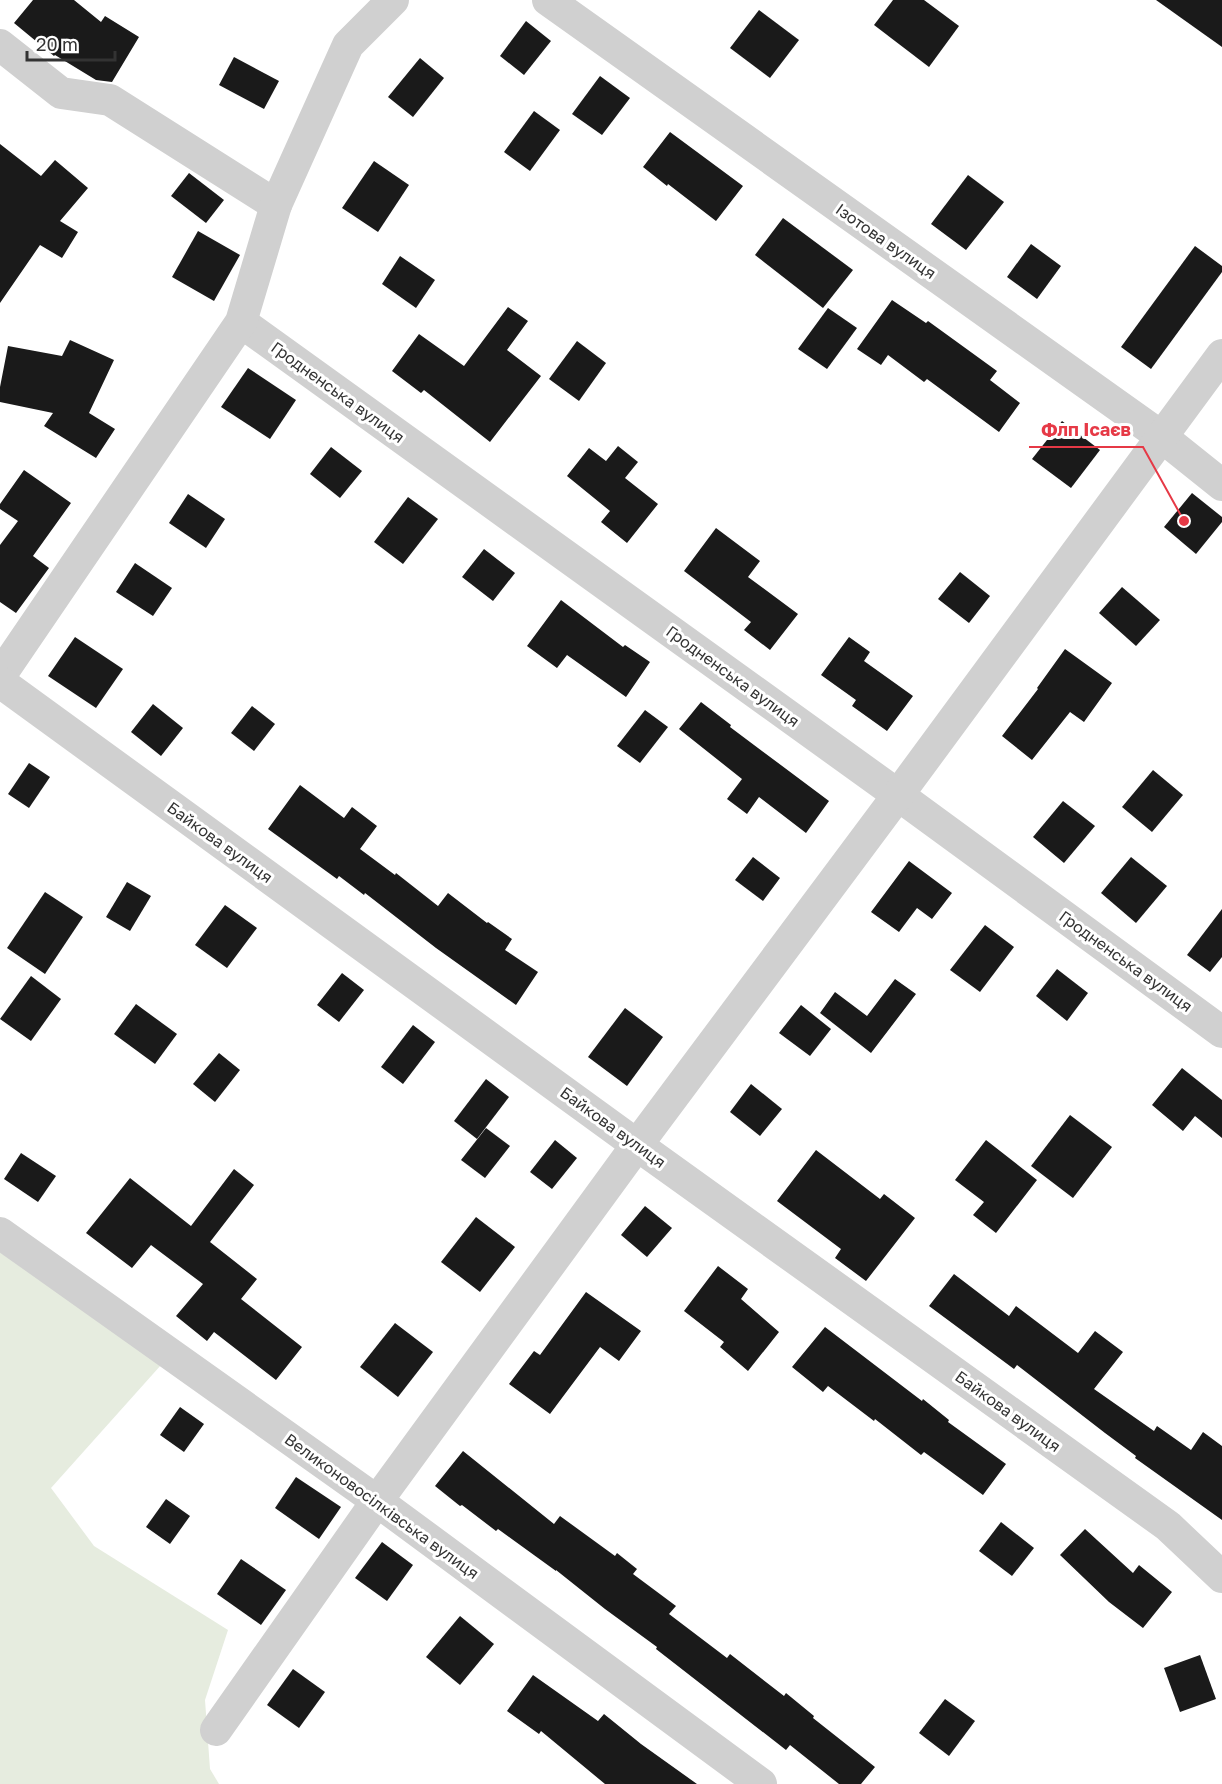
<svg xmlns="http://www.w3.org/2000/svg" width="1222" height="1784" font-family="'Golos Text',sans-serif">
<style>
.green{fill:#e6ecdf}
.building{fill:#1a1a1a}
.lines{fill:none;stroke-linecap:round;stroke-linejoin:round}
.street{stroke:#d0d0d0;stroke-width:32}
.labels{text-anchor:middle;stroke-width:6;stroke-linejoin:round;paint-order:stroke}
.street-label{font-size:16px;fill:#333;stroke:#fff}
.leader{fill:none;stroke:#e63946;stroke-width:2}
.callout-dot{fill:#e63946;stroke:#fff;stroke-width:2}
.callout-label{font-size:18px;text-anchor:middle;font-weight:bold;fill:#e63946;stroke:#fff;stroke-width:6;stroke-linejoin:round;paint-order:stroke}
</style>
<rect width="100%" height="100%" fill="#fff"/>
<path class="green" d="M0,1252l161,113 -110,123 43,58 134,84 -23,70 5,69 9,15h-219z"/>
<g class="building">
<path d="M33,0h41l27,22 4,-6 34,21 -27,45 -16,-2 -41,-25 -1,1 -40,-33z"/>
<path d="M893,0h31l35,26 -30,41 -55,-42z"/>
<path d="M1156,0h66v47z"/>
<path d="M759,10l40,30 -29,38 -40,-30z"/>
<path d="M526,21l25,20 -27,34 -24,-19z"/>
<path d="M234,57l45,24 -15,28 -45,-24z"/>
<path d="M420,58l24,20 -31,39 -25,-20z"/>
<path d="M600,76l30,22 -28,37 -30,-21z"/>
<path d="M534,111l26,19 -30,41 -26,-19z"/>
<path d="M670,132l73,54 -27,35 -48,-37 -1,2 -24,-19z"/>
<path d="M0,144l41,32 14,-16 33,28 -28,33 18,11 -16,26 -22,-13 -40,58z"/>
<path d="M374,161l35,24 -31,47 -36,-24z"/>
<path d="M189,173l35,27 -18,23 -35,-27z"/>
<path d="M968,175l36,27 -38,48 -35,-26z"/>
<path d="M783,218l70,52 -30,38 -68,-53z"/>
<path d="M198,231l42,24 -26,46 -42,-24z"/>
<path d="M1031,244l30,22 -24,33 -30,-22z"/>
<path d="M1195,246l27,20v6l-71,97 -30,-22z"/>
<path d="M400,256l35,24 -19,28 -34,-24z"/>
<path d="M892,300l34,23 2,-2 69,50 -7,9 30,23 -21,29 -72,-53 -3,3 -36,-27 -7,10 -24,-16z"/>
<path d="M508,307l20,14 -21,29 34,26 -51,66 -66,-52 -3,3 -29,-22 27,-37 45,32z"/>
<path d="M828,308l29,20 -30,41 -29,-20z"/>
<path d="M70,340l44,20 -25,53 26,16 -19,29 -52,-32 9,-13 -53,-11v-15l8,-41 54,10z"/>
<path d="M577,341l29,22 -27,38 -30,-22z"/>
<path d="M248,368l48,32 -26,39 -49,-32z"/>
<path d="M1062,421l38,29 -29,38 -39,-29z"/>
<path d="M618,446l20,16 -13,16 33,26 -31,39 -26,-21 9,-11 -43,-35 22,-28 17,13z"/>
<path d="M331,447l31,24 -22,27 -30,-24z"/>
<path d="M24,470l47,33 -38,53 16,12 -33,45 -16,-11v-57l18,-24 -18,-12v-5z"/>
<path d="M1192,493l30,24v5l-26,32 -32,-27z"/>
<path d="M188,494l37,25 -19,29 -37,-25z"/>
<path d="M408,497l30,22 -35,45 -29,-22z"/>
<path d="M716,528l44,33 -12,16 50,37 -28,36 -26,-20 7,-8 -67,-51z"/>
<path d="M484,549l31,24 -22,28 -31,-24z"/>
<path d="M135,563l37,25 -19,28 -37,-24z"/>
<path d="M960,572l30,24 -21,27 -31,-24z"/>
<path d="M1122,587l38,33 -24,26 -37,-33z"/>
<path d="M561,600l62,47 2,-2 25,17 -24,35 -59,-42 -10,13 -30,-22z"/>
<path d="M75,637l48,32 -27,39 -48,-32z"/>
<path d="M849,637l21,15 -6,9 49,35 -26,35 -35,-25 4,-6 -35,-25z"/>
<path d="M1065,649l47,34 -28,39 -14,-10 -38,48 -30,-24 36,-47 -1,-1z"/>
<path d="M701,702l30,23 -1,2 99,74 -23,32 -47,-36 -12,17 -20,-15 15,-20 -63,-50z"/>
<path d="M153,704l30,24 -22,28 -30,-24z"/>
<path d="M252,706l23,18 -21,27 -23,-18z"/>
<path d="M645,710l23,17 -28,36 -23,-17z"/>
<path d="M29,763l21,14 -21,31 -21,-14z"/>
<path d="M1153,770l30,25 -31,37 -30,-25z"/>
<path d="M300,785l44,33 8,-11 25,19 -17,23 35,26 1,-2 42,33 10,-13 39,30 1,-1 24,17 -7,11 33,22 -22,33 -80,-57 -71,-55 -1,2 -25,-19 -2,3 -69,-50z"/>
<path d="M1063,801l32,25 -31,37 -31,-26z"/>
<path d="M753,857l27,21 -17,23 -28,-21z"/>
<path d="M1131,857l36,29 -31,37 -35,-30z"/>
<path d="M909,861l43,32 -20,26 -15,-11 -18,24 -28,-20z"/>
<path d="M127,882l24,14 -21,35 -24,-14z"/>
<path d="M45,892l38,25 -38,57 -38,-26z"/>
<path d="M225,905l32,23 -30,40 -32,-23z"/>
<path d="M1222,909v48l-12,15 -23,-17z"/>
<path d="M985,925l29,22 -34,45 -30,-22z"/>
<path d="M1057,969l31,24 -21,28 -31,-25z"/>
<path d="M342,973l22,17 -25,32 -22,-17z"/>
<path d="M31,976l30,23 -30,42 -31,-22z"/>
<path d="M895,979l21,15 -45,59 -51,-40 15,-21 32,24z"/>
<path d="M136,1004l41,30 -22,30 -41,-30z"/>
<path d="M801,1005l30,24 -21,27 -31,-23z"/>
<path d="M625,1008l38,29 -36,49 -39,-29z"/>
<path d="M413,1025l22,17 -32,42 -22,-17z"/>
<path d="M219,1053l21,17 -25,32 -22,-18z"/>
<path d="M1182,1068l40,32v38l-27,-22 -12,15 -31,-26z"/>
<path d="M486,1079l23,18 -32,42 -23,-18z"/>
<path d="M751,1084l31,25 -22,27 -30,-24z"/>
<path d="M1070,1115l42,32 -39,51 -42,-32z"/>
<path d="M486,1128l24,18 -25,32 -24,-18z"/>
<path d="M555,1140l22,18 -25,31 -22,-17z"/>
<path d="M986,1140l51,40 -41,53 -23,-18 11,-13 -29,-22z"/>
<path d="M816,1150l64,49 4,-5 31,24 -49,63 -31,-23 6,-9 -64,-48z"/>
<path d="M21,1153l35,23 -18,26 -34,-23z"/>
<path d="M234,1169l20,16 -44,57 47,37 -16,20 61,48 -26,33 -62,-48 -7,9 -31,-25 27,-32 -52,-39 -19,23 -46,-35 44,-55 61,48z"/>
<path d="M645,1206l27,22 -25,29 -26,-22z"/>
<path d="M476,1217l39,30 -35,45 -39,-30z"/>
<path d="M718,1266l30,23 -7,10 38,33 -31,39 -28,-24 4,-5 -40,-31z"/>
<path d="M954,1274l55,42 7,-10 62,47 17,-22 28,21 -29,37 60,42 3,-5 34,24 12,-18 19,14v74l-87,-62 1,-2 -31,-23 -88,-68 -3,4 -85,-63z"/>
<path d="M586,1292l55,39 -22,30 -19,-14 -50,67 -41,-30 25,-33 6,4z"/>
<path d="M395,1323l38,29 -35,45 -38,-30z"/>
<path d="M825,1327l97,74 1,-2 26,21 -1,2 58,42 -23,31 -59,-43 -3,3 -46,-36 -1,2 -46,-35 -5,6 -31,-25z"/>
<path d="M180,1407l24,17 -20,28 -24,-17z"/>
<path d="M463,1451l91,73 6,-8 55,40 2,-3 20,16 -4,5 43,32 -7,8 58,44 3,-4 54,42 2,-3 28,23 -1,2 62,49 -14,17h-22l-49,-39 -4,5 -130,-101 1,-2 -52,-38 -49,-39v1l-58,-42 -2,2 -34,-26 -2,1 -25,-20z"/>
<path d="M296,1477l45,30 -22,32 -44,-31z"/>
<path d="M166,1499l24,17 -20,28 -24,-17z"/>
<path d="M1001,1522l33,26 -22,28 -33,-25z"/>
<path d="M1085,1529l48,44 6,-8 33,27 -29,36 -34,-26 -49,-47z"/>
<path d="M382,1542l31,23 -26,36 -32,-23z"/>
<path d="M241,1559l45,31 -25,35 -44,-31z"/>
<path d="M460,1616l34,28 -34,41 -34,-28z"/>
<path d="M1200,1655l16,44 -36,13 -16,-44z"/>
<path d="M293,1669l32,23 -26,36 -32,-23z"/>
<path d="M533,1675l65,46 6,-7 37,30 56,40h-92l-64,-53 -2,3 -32,-23z"/>
<path d="M945,1699l30,22 -26,35 -30,-23z"/>
</g>
<g class="lines">
<g class="street">
<path d="M548,0l614,437 60,48"/>
<path d="M0,45l61,48 49,7 166,105"/>
<path d="M241,322l657,473 324,237"/>
<path d="M0,676l241,-354 35,-117 72,-160 45,-45"/>
<path d="M0,682l637,463 531,381 54,51"/>
<path d="M0,1233l377,268 384,283"/>
<path d="M216,1730l161,-229 260,-356 261,-350 324,-440"/>
</g>
</g>
<g class="labels">
<g class="street-label">
<text transform="translate(886 241) rotate(35)" y="6">Ізотова вулиця</text>
<text transform="translate(338 392) rotate(36)" y="6">Гродненська вулиця</text>
<text transform="translate(733 676) rotate(36)" y="6">Гродненська вулиця</text>
<text transform="translate(220 842) rotate(36)" y="6">Байкова вулиця</text>
<text transform="translate(1126 961) rotate(36)" y="6">Гродненська вулиця</text>
<text transform="translate(613 1127) rotate(36)" y="6">Байкова вулиця</text>
<text transform="translate(1008 1411) rotate(36)" y="6">Байкова вулиця</text>
<text transform="translate(382 1506) rotate(36)" y="6">Великоновосілківська вулиця</text>
</g>
</g>
<path class="leader" d="M1184 521L1143 447H1029"/>
<circle class="callout-dot" cx="1184" cy="521" r="6"/>
<g class="callout-label">
<text x="1086" y="436">Флп Ісаєв</text>
</g>
<path d="M27 51v9h88v-9" fill="none" stroke="#333333" stroke-width="3"/>
<text x="36" y="51" font-size="18" fill="#333333" stroke="#ffffff" stroke-width="4.5" paint-order="stroke">20 m</text>
</svg>
